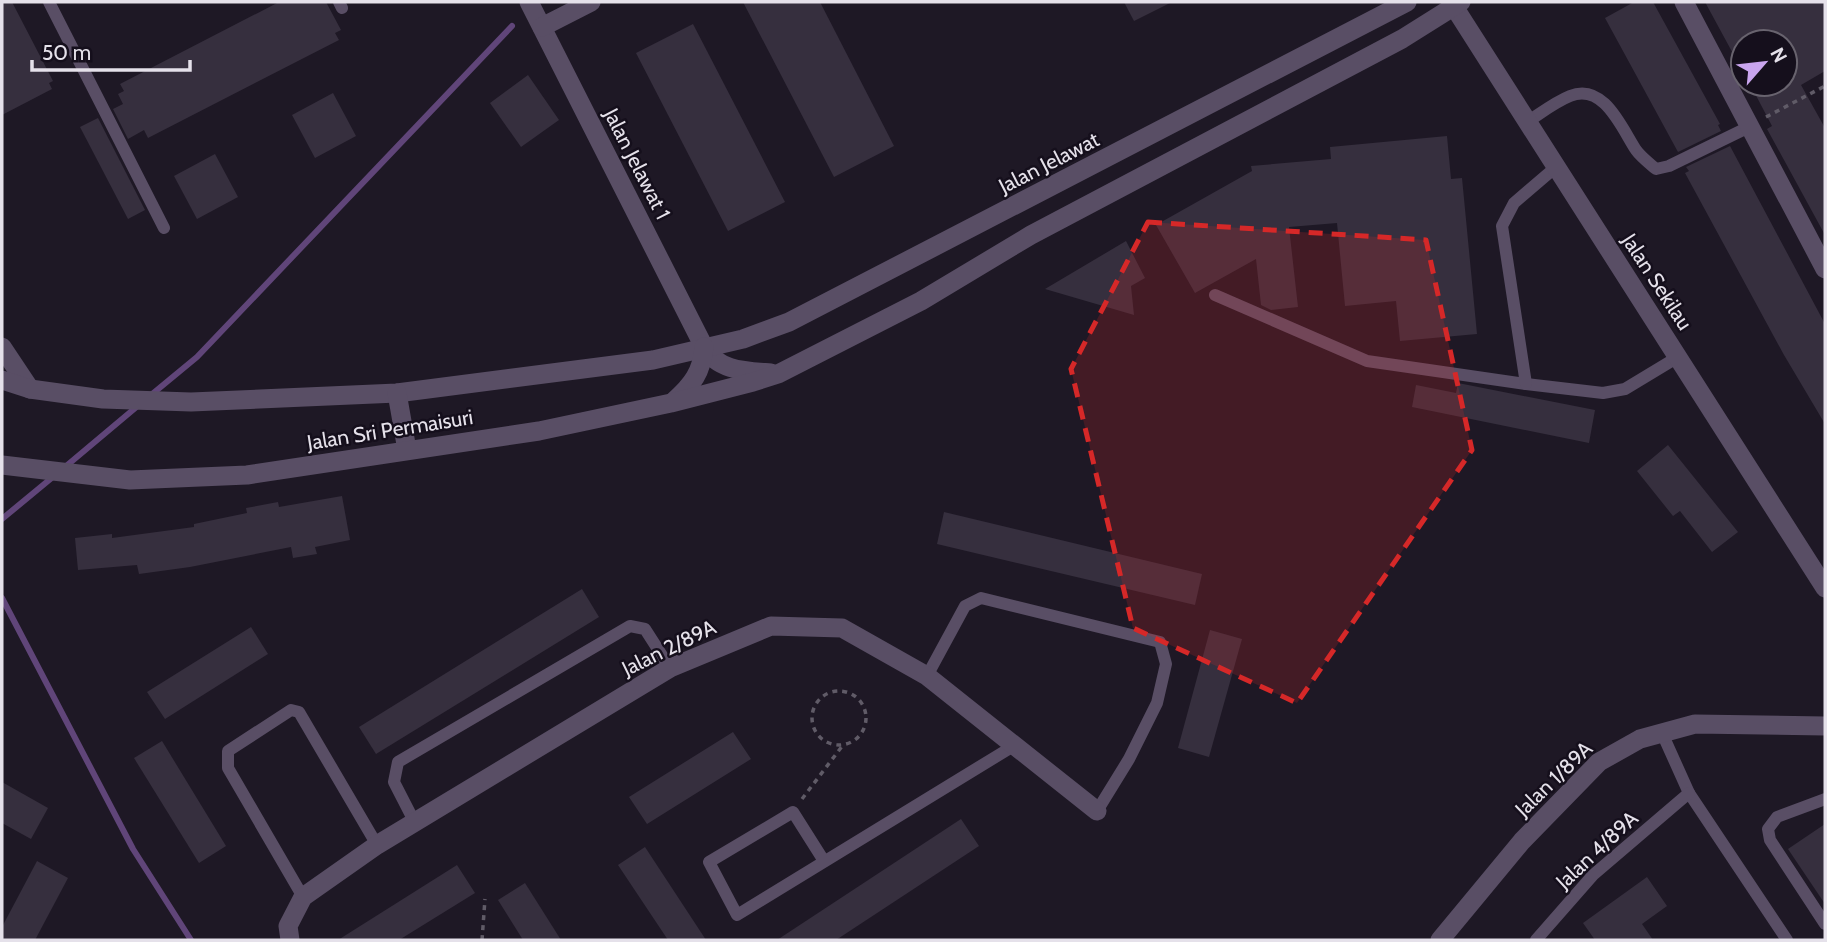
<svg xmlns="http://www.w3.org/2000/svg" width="1827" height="942" font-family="Cabin,sans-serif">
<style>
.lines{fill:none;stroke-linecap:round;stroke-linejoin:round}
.stream{stroke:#604579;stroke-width:6}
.building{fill:#362f3e}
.path{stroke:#605b67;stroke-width:3.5;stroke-dasharray:5 5;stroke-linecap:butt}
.service{stroke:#594e65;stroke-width:12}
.minor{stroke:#594e65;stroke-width:19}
.tertiary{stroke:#594e65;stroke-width:19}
.marked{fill:#d62828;fill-opacity:0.2;stroke:#d62828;stroke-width:5;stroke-dasharray:14 9;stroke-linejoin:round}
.labels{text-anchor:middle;stroke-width:5;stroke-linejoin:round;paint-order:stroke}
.street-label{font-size:21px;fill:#e5e1ea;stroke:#150f1c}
</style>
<rect width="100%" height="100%" fill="#1e1825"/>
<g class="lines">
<g class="stream">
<path d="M151,395l46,-38 315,-331"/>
<path d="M65,467l75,-63"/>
<path d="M2,519l52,-43"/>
<path d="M2,598l131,251 58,91"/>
</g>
</g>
<g class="building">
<path d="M2,2h10l41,79 -4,2 3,6 -50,26z"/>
<path d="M279,2h47l15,28 -6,3 4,7 -191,98 -4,-8 -16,9 -15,-30 10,-5 -5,-10 6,-3 -4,-7z"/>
<path d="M743,2h77l74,144 -60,31z"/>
<path d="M1124,2h48l-38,19z"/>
<path d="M1634,2h19l67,122 -2,1 3,6 -43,21 -73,-134z"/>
<path d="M1705,2h120v69l-24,14 24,43v107l-58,-106 5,-3 -22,-42h35v-42h-42v30z"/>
<path d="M693,24l92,178 -57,29 -92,-178z"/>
<path d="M528,75l31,45 -38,27 -31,-44z"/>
<path d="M333,93l23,43 -41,22 -23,-43z"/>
<path d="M98,118l47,92 -17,9 -48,-92z"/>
<path d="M1447,136l4,43 11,-1 15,156 -77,7 -4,-40 -51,5 -8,-83 -48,4 9,80 -27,3 -10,-5 -5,-46 -61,34 -39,-68 96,-54 -1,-5 80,-7 -1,-12z"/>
<path d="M1730,146l95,178v100l-41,-69 -99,-182 4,-2 -3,-4z"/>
<path d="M215,154l23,43 -41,22 -23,-43z"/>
<path d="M1126,241l19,37 -14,8 3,29 -89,-26z"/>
<path d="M1458,383l137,27 -6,33 -177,-36 4,-22 40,8z"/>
<path d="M1668,445l70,87 -26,20 -32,-41 -7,5 -36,-45z"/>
<path d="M342,496l8,44 -35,7 2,7 -24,4 -2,-11 -101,20 -51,7 -2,-9 -59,5 -3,-32 37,-4v4l82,-11v-3l53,-11 -1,-5 32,-6 1,5z"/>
<path d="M944,512l258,62 -7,31 -258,-61z"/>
<path d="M582,589l17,28 -223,137 -17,-27z"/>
<path d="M251,627l17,27 -103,65 -18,-27z"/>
<path d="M1210,630l32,9 -33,118 -31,-9z"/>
<path d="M733,732l18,27 -104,65 -18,-27z"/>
<path d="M162,741l64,105 -27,17 -65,-105z"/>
<path d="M2,782l46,26 -17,31 -29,-16z"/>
<path d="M961,819l18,27 -143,94h-59z"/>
<path d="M1825,824v80l-37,-55z"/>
<path d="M645,847l61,93h-38l-50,-75z"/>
<path d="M37,861l31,17 -33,62h-33v-13z"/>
<path d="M457,865l18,28 -76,47h-61z"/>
<path d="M1647,877l20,29 -25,18 11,16h-58l-12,-17z"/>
<path d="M525,883l36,57h-38l-25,-40z"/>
</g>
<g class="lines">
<g class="path">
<path d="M1766,117l59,-31"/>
<circle cx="839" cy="718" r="27"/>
<path d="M802,799l41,-54"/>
<path d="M482,940l3,-41"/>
</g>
<g class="service">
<path d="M49,2l115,226"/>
<path d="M339,2l3,6"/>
<path d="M1527,122c14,-9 28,-20 43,-26 34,-14 52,33 66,54 5,7 13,13 20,19l13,-3 80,-39"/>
<path d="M1215,295l152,66 159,23 77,9 22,-4 53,-32"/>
<path d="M1526,384l-24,-158 12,-23 42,-36"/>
<path d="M927,676l38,-70 16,-8 179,44 6,22 -9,39 -28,56 -32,52"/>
<path d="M1662,733l27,60 98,147"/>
<path d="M1825,799l-48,18 -9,12 2,11 55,84"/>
<path d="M414,821l-20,-39 4,-20 232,-136 15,3 25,39"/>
<path d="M824,861l-31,-49 -84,50 28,53 278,-170"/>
<path d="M303,897l-75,-129v-17l63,-41 8,2 78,133"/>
<path d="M1536,940l57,-65 96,-82"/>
</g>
<g class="minor">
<path d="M529,2l175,345"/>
<path d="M1684,2l141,267"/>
<path d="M542,27l49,-25"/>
<path d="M2,347l28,42"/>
<path d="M290,940l-2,-14 15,-29 74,-52 293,-177 101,-42 71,2 85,48 170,135"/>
<path d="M1440,940l82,-99 77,-79 41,-23 55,-15 130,2"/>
</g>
<g class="tertiary">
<path d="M1451,2l374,586"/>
<path d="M704,347c14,24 41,24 67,26"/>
<path d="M2,380l28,9 73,10 88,3 206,-9 256,-33 90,-21 46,-17 618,-320"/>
<path d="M397,393l10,57"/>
<path d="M674,401c18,-16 28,-29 30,-54"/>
<path d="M2,465l128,15 117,-5 292,-44 132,-28 82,-21 25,-8 143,-73 110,-66 371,-196 59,-37"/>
</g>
</g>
<path class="marked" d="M1148,222l278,18 46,210 -175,253 -164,-75 -62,-259z"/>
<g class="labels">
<g class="street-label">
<text transform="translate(1049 163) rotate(-27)" y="7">Jalan Jelawat</text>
<text transform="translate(637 164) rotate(63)" y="7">Jalan Jelawat 1</text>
<text transform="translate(1657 282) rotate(57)" y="7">Jalan Sekilau</text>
<text transform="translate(390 430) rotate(-9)" y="7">Jalan Sri Permaisuri</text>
<text transform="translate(669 648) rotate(-26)" y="7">Jalan 2/89A</text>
<text transform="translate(1554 779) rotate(-44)" y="7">Jalan 1/89A</text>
<text transform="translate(1597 850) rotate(-43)" y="7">Jalan 4/89A</text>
</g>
</g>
<rect width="1827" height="942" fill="none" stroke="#e5e1ea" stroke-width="7"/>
<g transform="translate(1764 63) rotate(62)"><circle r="33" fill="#150f1c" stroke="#68636e" stroke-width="2"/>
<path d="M0-5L12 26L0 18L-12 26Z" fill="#c9a5ee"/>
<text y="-10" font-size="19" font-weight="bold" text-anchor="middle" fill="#e5e1ea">N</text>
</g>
<path d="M32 60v10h158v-10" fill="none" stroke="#e5e1ea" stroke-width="3.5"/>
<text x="42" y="60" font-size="21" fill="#e5e1ea" stroke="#150f1c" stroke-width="5" paint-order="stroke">50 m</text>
</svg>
